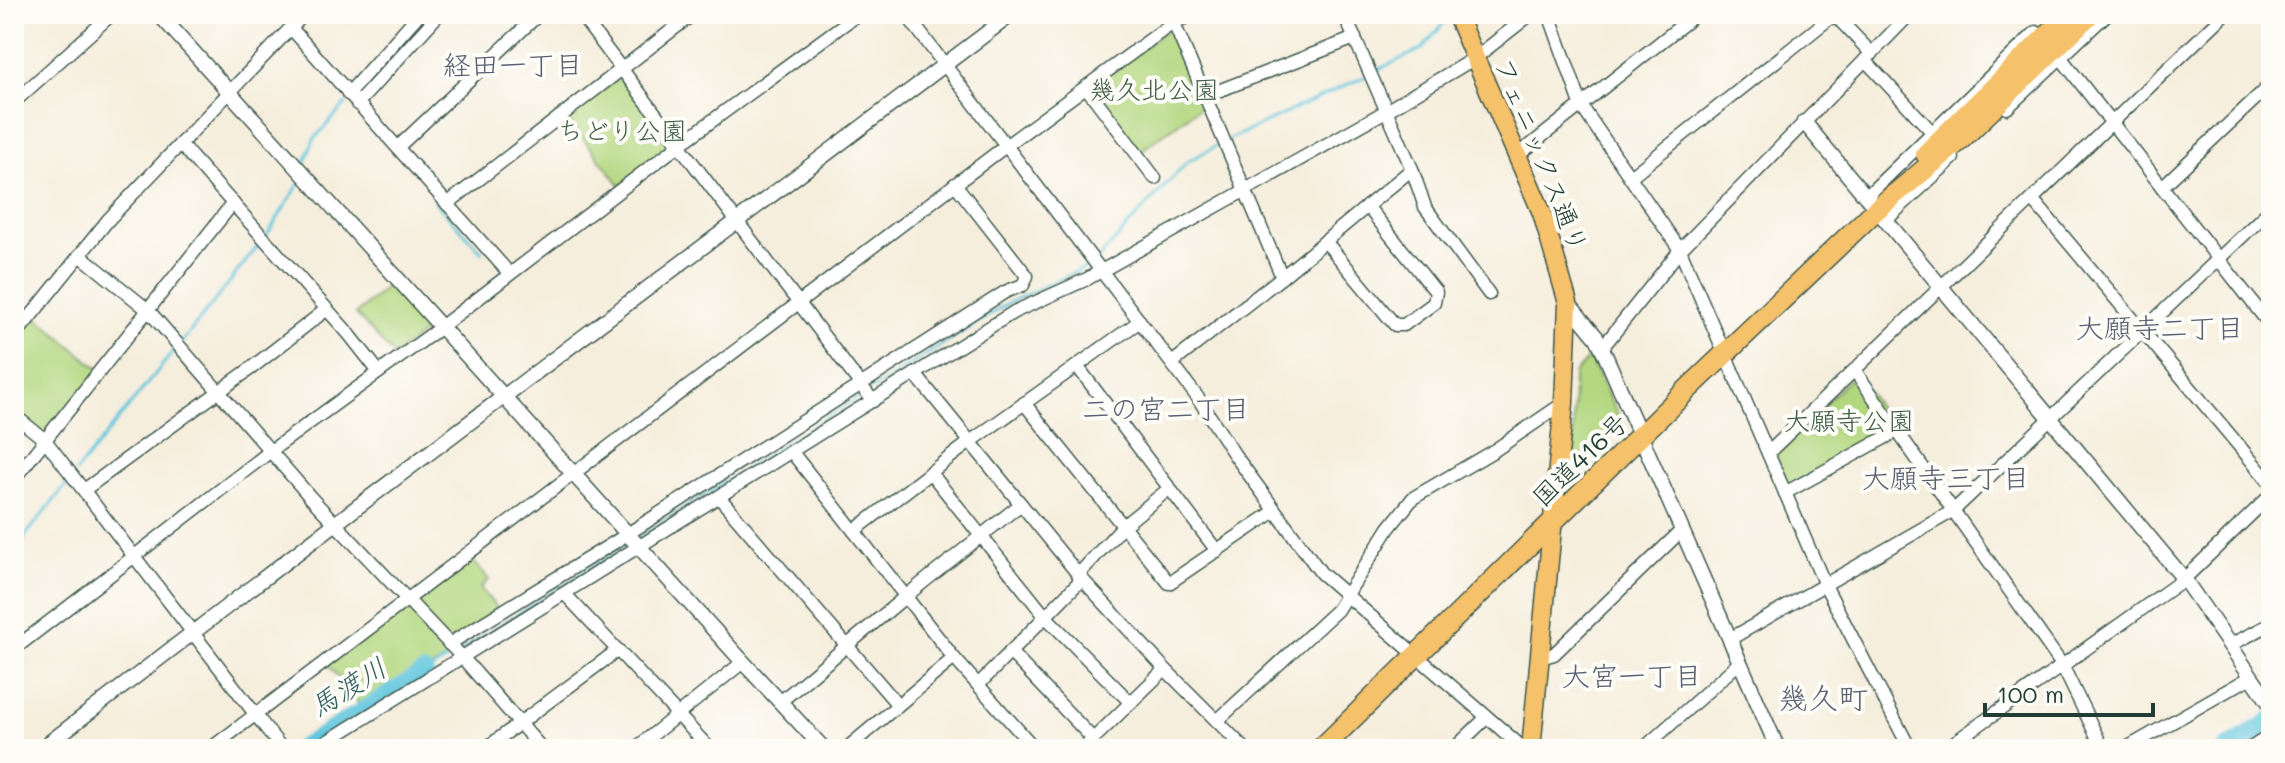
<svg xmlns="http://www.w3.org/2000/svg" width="2285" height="763" font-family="Mali,'Klee One',sans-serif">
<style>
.green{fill:#b3d77f;stroke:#698a5a;stroke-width:2}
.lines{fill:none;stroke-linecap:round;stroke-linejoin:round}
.stream{stroke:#61c6de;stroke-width:3}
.river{stroke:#61c6de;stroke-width:20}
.minor-casing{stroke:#3f584d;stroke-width:15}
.tertiary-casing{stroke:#3f584d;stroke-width:17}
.primary-casing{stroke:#3f584d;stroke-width:21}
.trunk-casing{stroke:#3f584d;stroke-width:23}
.minor{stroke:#fff;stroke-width:12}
.tertiary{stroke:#fff;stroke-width:14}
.primary{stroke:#f5c16b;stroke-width:18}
.trunk{stroke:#f5c16b;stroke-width:20}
.labels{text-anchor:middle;stroke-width:8;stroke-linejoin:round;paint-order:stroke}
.park-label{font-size:26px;fill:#3d5c43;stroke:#fdfcf7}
.street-label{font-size:26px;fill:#1f3d34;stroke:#fdfcf7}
.neighbourhood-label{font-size:28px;fill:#596072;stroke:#fdfcf7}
.water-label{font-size:28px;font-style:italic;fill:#305f5e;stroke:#fdfcf7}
.quarter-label{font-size:30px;fill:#596072;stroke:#fdfcf7}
</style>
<rect width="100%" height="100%" fill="#fdfcf7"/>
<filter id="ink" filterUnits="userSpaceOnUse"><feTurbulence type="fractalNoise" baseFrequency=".0125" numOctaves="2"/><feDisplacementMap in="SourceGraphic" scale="16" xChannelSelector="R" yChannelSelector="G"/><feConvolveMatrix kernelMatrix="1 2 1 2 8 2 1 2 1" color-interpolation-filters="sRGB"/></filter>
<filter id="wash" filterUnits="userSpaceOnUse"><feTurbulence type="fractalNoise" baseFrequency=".006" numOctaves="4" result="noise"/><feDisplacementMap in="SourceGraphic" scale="32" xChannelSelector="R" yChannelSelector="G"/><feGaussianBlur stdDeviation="1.8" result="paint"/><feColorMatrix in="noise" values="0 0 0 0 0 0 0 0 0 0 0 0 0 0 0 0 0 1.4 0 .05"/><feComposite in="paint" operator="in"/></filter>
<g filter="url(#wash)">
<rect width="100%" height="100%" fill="#f6eedd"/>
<g class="green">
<path d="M1174,25l33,77 -68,50 -50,-65z"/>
<path d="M624,74l52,69 -55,43 -54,-68z"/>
<path d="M395,279l40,44 -41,33 -38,-42z"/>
<path d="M33,314l67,56 -55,70 -31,-25v-78z"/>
<path d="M1589,357l34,68 -43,38 -7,-2 1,-87z"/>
<path d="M1851,378l8,1 35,52 -107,58 -16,-35z"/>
<path d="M468,555l21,25 -9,8 20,24 -50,32 7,9 -95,55 -35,-45z"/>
</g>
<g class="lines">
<g class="stream">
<path d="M1373,72l49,-23 27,-32"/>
<path d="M356,95l72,-81"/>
<path d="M1228,140l138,-64"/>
<path d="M304,165l10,-26 32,-35"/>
<path d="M435,202l47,50"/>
<path d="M267,235l34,-54"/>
<path d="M1097,260l90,-98 34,-19"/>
<path d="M182,342l80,-101"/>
<path d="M869,391l141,-89 81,-37"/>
<path d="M76,472l101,-125"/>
<path d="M639,537l223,-142"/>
<path d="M14,557l12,-22 46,-57"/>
<path d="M460,651l169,-108"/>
<path d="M424,674l30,-19"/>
</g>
<g class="river">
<path d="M302,749l122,-75"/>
<path d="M2228,749l43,-27"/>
</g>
</g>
</g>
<g filter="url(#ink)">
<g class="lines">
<g class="minor-casing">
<g id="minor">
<path d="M580,14l293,387"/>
<path d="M906,14l292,384 36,56 87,119 203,176"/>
<path d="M1170,14l112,263"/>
<path d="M1549,14l33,93 98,143 145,335 85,164"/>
<path d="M1834,14l38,40"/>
<path d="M2262,14l9,5"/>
<path d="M291,28l218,245"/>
<path d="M2061,58l210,268"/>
<path d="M1865,60l68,73"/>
<path d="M1086,87l69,91"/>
<path d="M348,94l71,-80"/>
<path d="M1205,96l150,-58"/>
<path d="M14,102l98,-88"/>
<path d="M357,104l82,-90"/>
<path d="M2007,108l100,-94"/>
<path d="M180,144l169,190 30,38"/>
<path d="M398,147l141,-133"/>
<path d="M1517,156l179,-142"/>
<path d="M1412,169l13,38 64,87"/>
<path d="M1630,177l205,-163"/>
<path d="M2162,187l109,-103"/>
<path d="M1866,197l170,-165"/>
<path d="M2033,200l238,284"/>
<path d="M447,204l246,-190"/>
<path d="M1886,220l67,-62"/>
<path d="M1325,241l70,84h9l30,-22 2,-11 -69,-86"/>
<path d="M80,255l68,55 163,188 151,159 80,92"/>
<path d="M14,337l94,-117 196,-206"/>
<path d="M1602,348l78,-98 230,-236"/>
<path d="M1172,363l110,-86 130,-108 -68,-155"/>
<path d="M1077,366l140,185"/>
<path d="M1855,371l207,294 41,84"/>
<path d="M915,374l167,205 83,90 80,80"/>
<path d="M1024,403l145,180 106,-72"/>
<path d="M14,415l31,25 237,309"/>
<path d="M791,451l163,207 81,91"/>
<path d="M1768,453l457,-439"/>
<path d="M930,472l115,144 86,87"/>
<path d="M14,479l219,-276"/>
<path d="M84,490l166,-121 77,-60"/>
<path d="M1785,493l112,-62"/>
<path d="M719,497l179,208"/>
<path d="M854,531l116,-89 170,-121"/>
<path d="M1078,575l45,-49 47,-38"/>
<path d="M565,594l145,155"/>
<path d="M1730,639l223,-128 318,-302"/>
<path d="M449,644l166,-102 390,-250 18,-7 4,-9 -72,-92"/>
<path d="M2230,645l41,-21"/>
<path d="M14,649l258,-199 161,-117 246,-188 179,-131"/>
<path d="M1010,652l83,87"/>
<path d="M1540,658l14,-4 128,-124"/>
<path d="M978,685l104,-106"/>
<path d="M780,702l126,-106 115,-92"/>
<path d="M1217,721l120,-111 52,-82 24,-30 82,-48 69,-47"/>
<path d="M14,743l3,6"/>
<path d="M210,749l797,-604 167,-123 22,-8"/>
<path d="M315,749l699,-437 73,-33 299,-168 89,-53 56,-44"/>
<path d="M485,749l133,-99"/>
<path d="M635,749l108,-87"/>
<path d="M846,749l108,-91"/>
<path d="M1083,749l82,-80"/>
<path d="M1454,749l33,-32"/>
<path d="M1643,749l97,-87"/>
<path d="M1945,749l239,-170 87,-84"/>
<path d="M2125,749l126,-72"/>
<path d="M2249,749l22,-14"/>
</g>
</g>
<g class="tertiary-casing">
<g id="tertiary">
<path d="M159,14l584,648 81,87"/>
<path d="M1804,122l380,457 87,126"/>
<path d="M1568,303l29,35 5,10 176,401"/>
<path d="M41,749l295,-226 676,-509"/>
</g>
</g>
<g class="primary-casing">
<path id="primary" d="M1456,14l86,199 26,90 -4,100 -33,346"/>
</g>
<g class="trunk-casing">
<g id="trunk">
<path d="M1926,154l143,-140"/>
<path d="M1321,749l369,-362 187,-178 82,-68 131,-127"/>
</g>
</g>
<use href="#minor" class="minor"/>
<use href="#tertiary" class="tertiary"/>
<use href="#primary" class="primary"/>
<use href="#trunk" class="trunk"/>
</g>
</g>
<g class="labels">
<g class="park-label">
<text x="1154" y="99">幾久北公園</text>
<text x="622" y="140">ちどり公園</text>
<text x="1849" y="430">大願寺公園</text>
</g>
<g class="street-label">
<text transform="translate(1541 155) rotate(68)" y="9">フェニックス通り</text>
<text transform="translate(1580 460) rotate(-44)" y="9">国道416号</text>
</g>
<g class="neighbourhood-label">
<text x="513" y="75">経田一丁目</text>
<text x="2160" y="338">大願寺二丁目</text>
<text x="1166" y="419">二の宮二丁目</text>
<text x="1946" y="488">大願寺三丁目</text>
<text x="1632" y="686">大宮一丁目</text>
</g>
<g class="water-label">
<text transform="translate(348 687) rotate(-32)" y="10">馬渡川</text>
</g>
<g class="quarter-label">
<text x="1823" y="709">幾久町</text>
</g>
</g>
<rect width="2285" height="763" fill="none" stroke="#fdfcf7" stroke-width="48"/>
<path d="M1985 703v12h168v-12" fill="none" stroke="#1f3d34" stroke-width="4"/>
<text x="1997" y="703" font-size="24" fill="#1f3d34" stroke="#fdfcf7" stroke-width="6" paint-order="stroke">100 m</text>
</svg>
